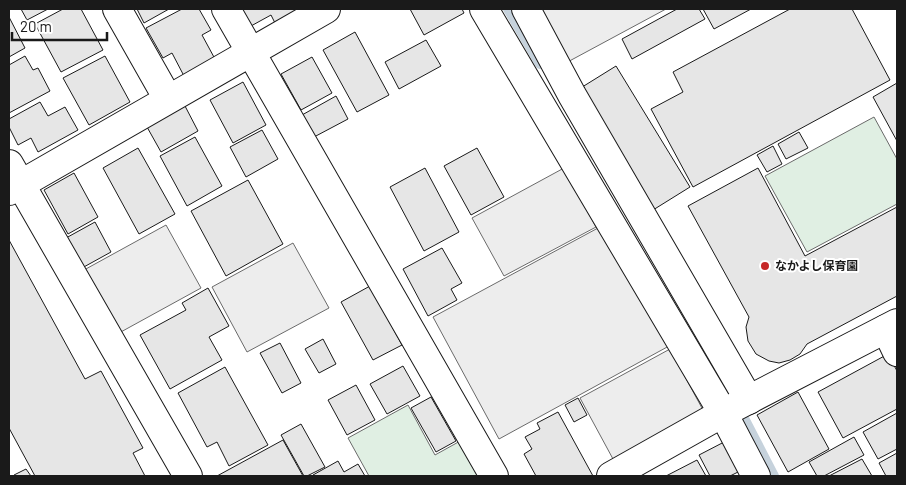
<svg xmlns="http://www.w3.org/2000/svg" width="906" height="485" font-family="Barlow,'Noto Sans JP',sans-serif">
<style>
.green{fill:#e0efe3;stroke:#6a6a6a}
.parking{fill:#ededed;stroke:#6a6a6a}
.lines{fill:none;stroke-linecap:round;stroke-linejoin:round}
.stream{stroke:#c6d2dc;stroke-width:10}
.building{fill:#e6e6e6;stroke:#1a1a1a}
.minor-casing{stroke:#1a1a1a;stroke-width:30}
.minor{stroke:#fff;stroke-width:28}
.poi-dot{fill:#c62828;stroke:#fff;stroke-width:2}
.labels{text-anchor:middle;stroke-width:4;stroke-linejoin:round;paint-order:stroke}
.poi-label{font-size:12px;font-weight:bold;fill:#1a1a1a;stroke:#fff;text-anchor:start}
</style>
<rect width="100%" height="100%" fill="#fff"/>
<g class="green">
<path d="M874,117l23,42v45l-90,48 -42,-76z"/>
<path d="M408,405l27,50 27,-15 20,36h-113l-21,-38z"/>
</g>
<g class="parking">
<path d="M532,9h134l-104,56z"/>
<path d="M564,168l32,59 -92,49 -32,-58z"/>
<path d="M166,225l35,63 -82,45 -35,-63z"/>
<path d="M598,228l71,118 -170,93 -66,-122z"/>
<path d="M293,243l36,65 -82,44 -35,-65z"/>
<path d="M670,349l33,61 -90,49 -33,-61z"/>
</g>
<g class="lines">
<g class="stream">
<path d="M508,9l32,55"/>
<path d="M745,420l29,56"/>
</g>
</g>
<g class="building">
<path d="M21,9h27l-21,11z"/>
<path d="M63,9h18l22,41 -42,22 -26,-48z"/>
<path d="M137,9h32l-25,14z"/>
<path d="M182,9h17l12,21 -9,5 13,24 -31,17 -12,-23 -9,5 -17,-30z"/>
<path d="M242,9h59l-26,14 -4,-8 -20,11z"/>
<path d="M410,9h52l2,4 -40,22z"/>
<path d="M677,9h22l6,10 -73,40 -10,-20z"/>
<path d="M703,9h48l-37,20z"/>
<path d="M790,9h62l38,71 -197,107 -42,-78 32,-17 -10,-20z"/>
<path d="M9,17l16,31 -16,9z"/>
<path d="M355,32l34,63 -32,17 -34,-62z"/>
<path d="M426,40l15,26 -42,23 -14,-27z"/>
<path d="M25,56l8,14 5,-2 12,23 -41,22v-48z"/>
<path d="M105,56l25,46 -41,23 -26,-47z"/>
<path d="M312,57l20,36 -31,17 -20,-36z"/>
<path d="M616,66l74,121 -37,23 -74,-121z"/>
<path d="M243,82l23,43 -33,18 -23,-43z"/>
<path d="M897,83v58l-24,-44z"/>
<path d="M336,96l12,23 -34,18 -12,-22z"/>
<path d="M40,102l8,14 17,-9 13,23 -40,22 -7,-14 -13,7 -9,-18v-8z"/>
<path d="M185,106l13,25 -37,21 -14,-25z"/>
<path d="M262,130l16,29 -32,18 -16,-30z"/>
<path d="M799,132l9,16 -22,11 -8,-15z"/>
<path d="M195,137l27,49 -35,20 -27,-50z"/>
<path d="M773,146l9,18 -15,8 -10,-17z"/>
<path d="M138,148l37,66 -36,20 -36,-66z"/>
<path d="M477,148l27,49 -33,18 -27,-49z"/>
<path d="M425,168l34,64 -35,19 -34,-64z"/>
<path d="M758,168l47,88 92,-49v89l-90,48 -7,10 -10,6 -11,3 -10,-2 -13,-7 -8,-13 -2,-14 3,-10 -61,-111z"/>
<path d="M74,173l24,44 -30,17 -24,-44z"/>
<path d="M248,180l35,64 -57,32 -35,-65z"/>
<path d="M95,222l16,30 -29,16 -16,-30z"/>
<path d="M9,240l76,139 16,-8 42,77 -10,5 12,23h-110l-26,-48z"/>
<path d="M442,248l20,35 -11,6 6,11 -29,16 -25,-47z"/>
<path d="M370,286l32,59 -29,15 -32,-58z"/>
<path d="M208,288l21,38 -20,11 13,23 -52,29 -30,-54 46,-25 -4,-7z"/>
<path d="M323,339l13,25 -17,9 -14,-24z"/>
<path d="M280,343l21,40 -19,10 -22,-40z"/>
<path d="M888,354l9,17v38l-54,29 -25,-46z"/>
<path d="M403,366l17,30 -33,18 -17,-30z"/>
<path d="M225,367l43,78 -39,21 -12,-24 -10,5 -29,-54z"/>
<path d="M356,385l19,35 -28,15 -19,-35z"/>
<path d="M798,392l31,57 -41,23 -31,-57z"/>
<path d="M431,397l25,44 -20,11 -25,-44z"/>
<path d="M578,398l9,17 -13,7 -9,-17z"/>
<path d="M558,412l35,64h-57l-12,-22 8,-5 -7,-12 15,-8 -3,-6z"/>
<path d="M897,413v36l-19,10 -15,-27z"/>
<path d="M301,424l24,43 -18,9h-3l-23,-41z"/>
<path d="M854,437l10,18 -40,21h-7l-8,-14z"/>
<path d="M283,440l20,36h-86z"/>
<path d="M726,441l16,29 -12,6h-20l-11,-21z"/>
<path d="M897,453v23h-11l-7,-13z"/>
<path d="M862,459l10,17h-43z"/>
<path d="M697,460l9,16h-40z"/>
<path d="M338,461l6,11 14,-8 7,12h-51l-1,-1z"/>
<path d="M26,469l5,7h-16l-1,-1z"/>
</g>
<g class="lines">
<g class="minor-casing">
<g id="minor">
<path d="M117,9l51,90"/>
<path d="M226,9l268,467"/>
<path d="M484,9l239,404 33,63"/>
<path d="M526,9l46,86 177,305"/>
<path d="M9,164l179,312"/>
<path d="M9,191l317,-182"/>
<path d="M886,329l11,23"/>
<path d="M611,476l112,-63 174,-90"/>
</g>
</g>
<use href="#minor" class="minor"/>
</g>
<circle class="poi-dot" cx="765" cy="266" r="5"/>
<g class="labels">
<g class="poi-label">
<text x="775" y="270">なかよし保育園</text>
</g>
</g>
<rect width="906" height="485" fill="none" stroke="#1a1a1a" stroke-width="20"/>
<path d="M12 32v8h95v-8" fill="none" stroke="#1a1a1a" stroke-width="2.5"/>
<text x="20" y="32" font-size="15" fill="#1a1a1a" stroke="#ffffff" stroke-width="4" paint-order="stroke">20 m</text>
</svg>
